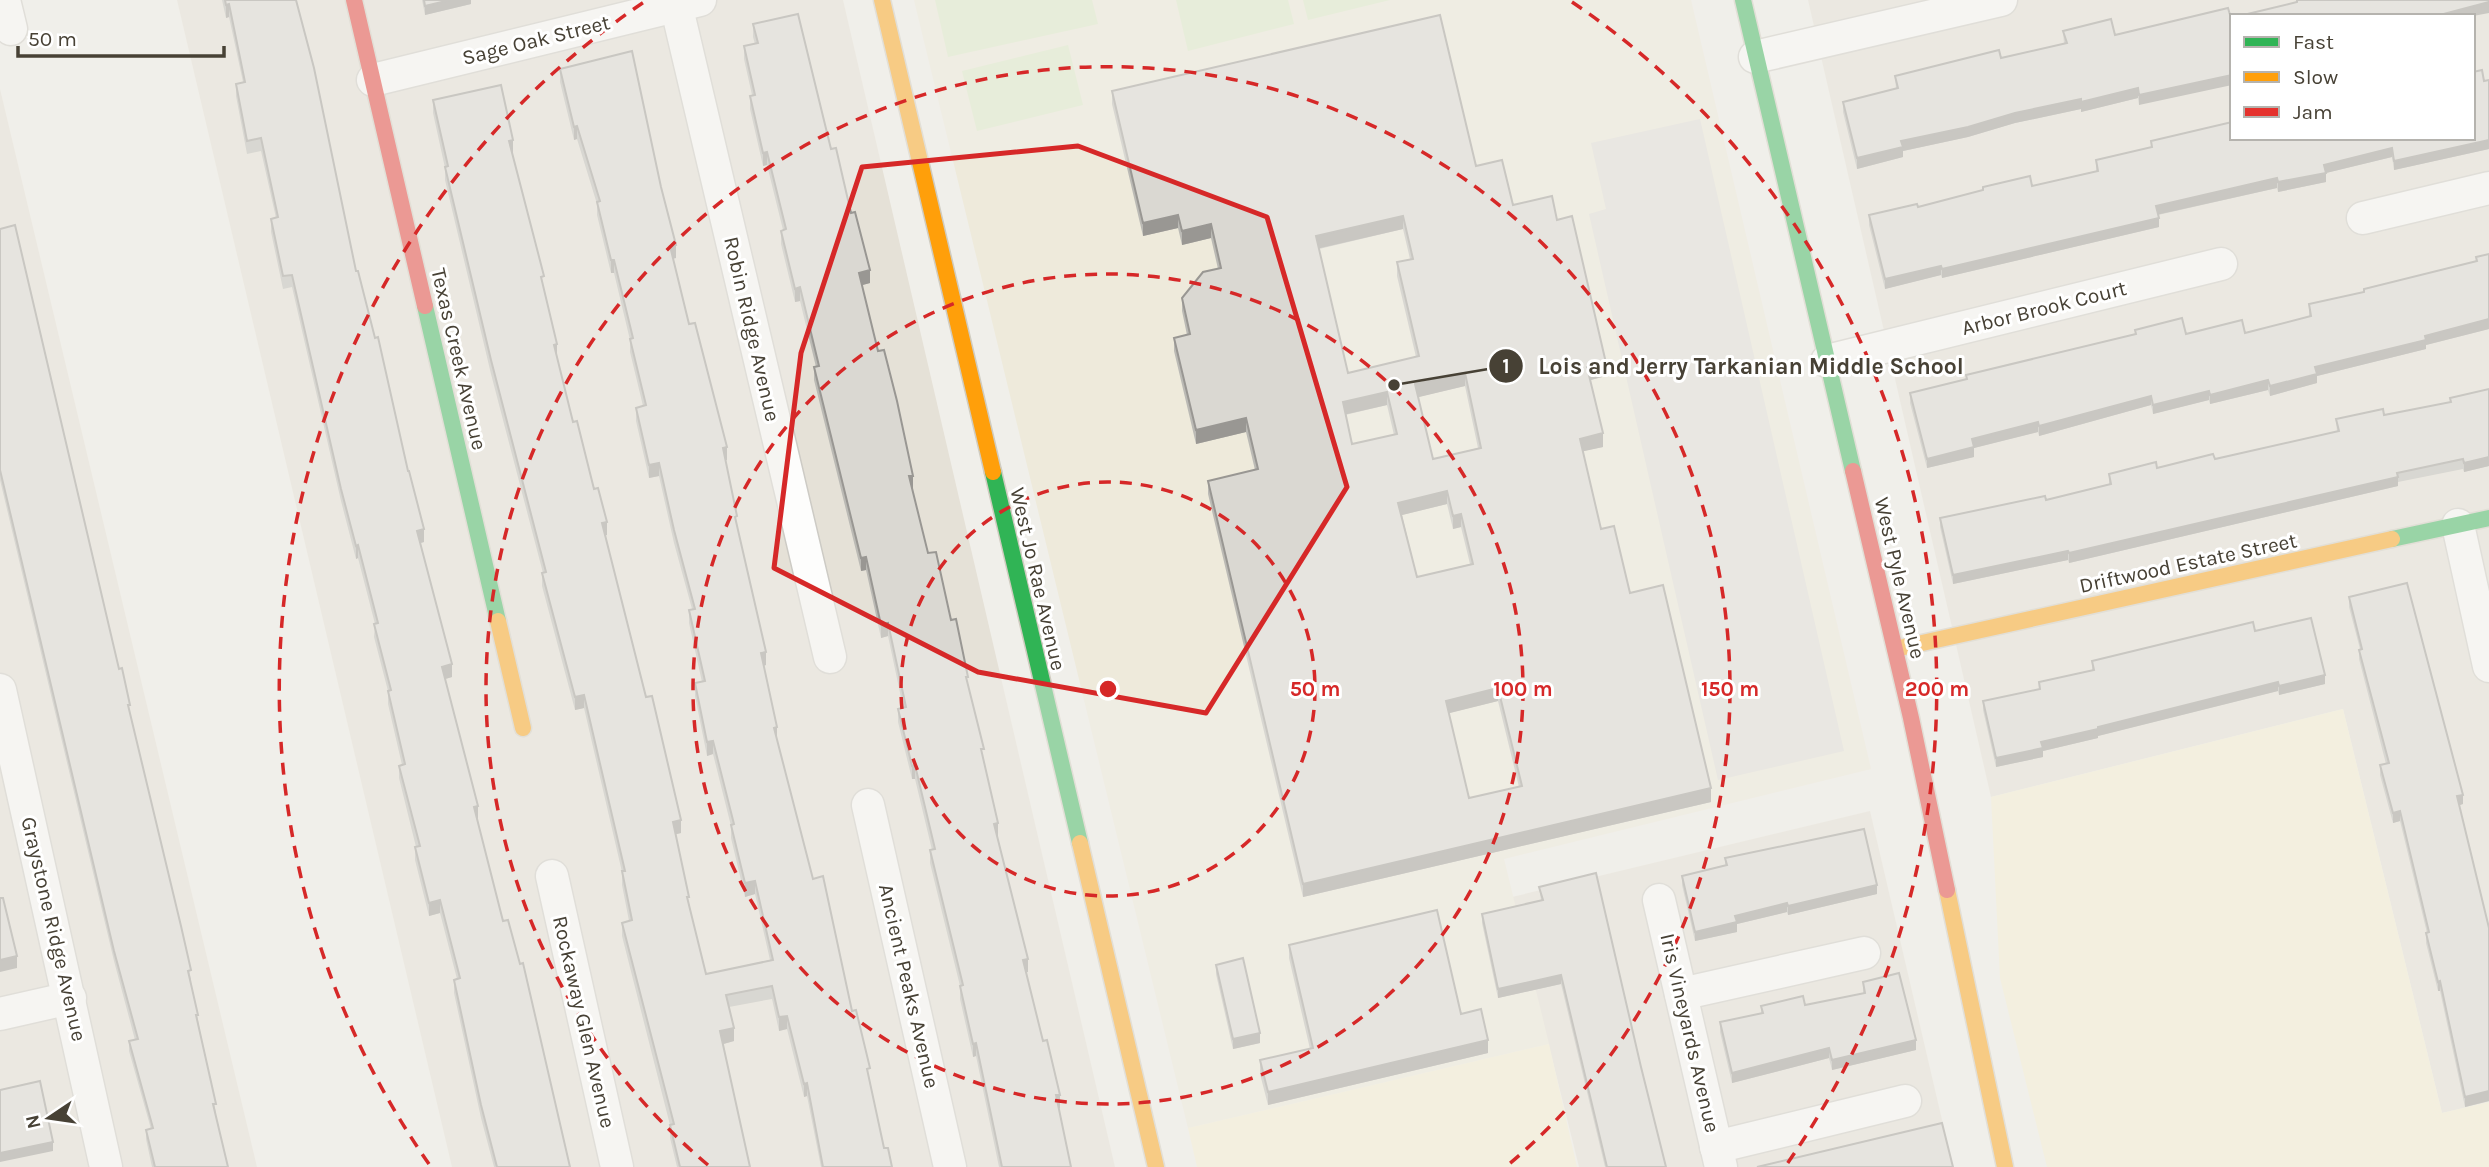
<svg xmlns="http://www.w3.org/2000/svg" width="2489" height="1167" font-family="Karla,sans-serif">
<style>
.residential{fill:#e5e1d7;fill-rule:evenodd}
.education{fill:#eeeadb}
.green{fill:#dcecc8}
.sand{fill:#f5f0d3}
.parking{fill:#dfded9}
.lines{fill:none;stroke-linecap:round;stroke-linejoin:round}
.street-casing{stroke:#cdcbc5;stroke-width:35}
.fast-casing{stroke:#d0ccc0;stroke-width:19}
.slow-casing{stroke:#d0ccc0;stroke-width:19}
.jam-casing{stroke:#d0ccc0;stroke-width:19}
.street{stroke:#fdfdfc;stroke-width:32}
.fast{stroke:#30b455;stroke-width:16}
.slow{stroke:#ff9f0a;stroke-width:16}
.jam{stroke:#e5322d;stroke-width:16}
.wall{fill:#bbbab5;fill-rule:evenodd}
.shaded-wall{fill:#999793}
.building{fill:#dad8d2;stroke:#999793;stroke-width:2;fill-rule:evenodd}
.marked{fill:none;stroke:#d62828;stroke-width:5;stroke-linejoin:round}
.ring{fill:none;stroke:#d62828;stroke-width:3.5;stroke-dasharray:12 9}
.labels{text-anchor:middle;stroke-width:6;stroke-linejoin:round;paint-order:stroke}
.street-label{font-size:21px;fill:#474135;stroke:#fff}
.centre{fill:#d62828;stroke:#fff;stroke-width:3.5}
.ring-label{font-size:21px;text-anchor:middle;font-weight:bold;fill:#d62828;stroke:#fff;stroke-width:6;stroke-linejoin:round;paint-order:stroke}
.leader{fill:none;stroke:#474135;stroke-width:2.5}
.callout-dot{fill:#474135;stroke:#fff;stroke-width:2.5}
.mark-label{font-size:21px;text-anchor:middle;font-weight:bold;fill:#fff}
.callout-label{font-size:23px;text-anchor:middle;font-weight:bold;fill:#474135;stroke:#fff;stroke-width:6;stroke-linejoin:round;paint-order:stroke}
</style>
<rect width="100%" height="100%" fill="#f0efea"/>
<g class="residential">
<path d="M177,0h666l272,1167h-663z"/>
<path d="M1808,0h681v1102l-47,11 -99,-404 -352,88zM2232,16h241v122h-241z"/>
<path d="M0,89l257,1078h-257z"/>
<path d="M1870,811l83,356h-374l-67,-270z"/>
</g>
<path class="education" d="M914,0h777l180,769 -367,90 45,185 -361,84z"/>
<g class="green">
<path d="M935,0h157l6,24 -150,33z"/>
<path d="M1176,0h112l6,24 -106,27z"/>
<path d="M1303,0h87l-82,20z"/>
<path d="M1068,45l15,60 -106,26 -15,-60z"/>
</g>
<g class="sand">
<path d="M2343,709l99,404 47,-11v65h-442l-47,-189 -9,-181z"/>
<path d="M1549,1044l28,123h-380l-9,-39z"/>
</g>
<path class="parking" d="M1700,119l144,632 -126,29 -129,-566 17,-5 -15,-66z"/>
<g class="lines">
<g class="street-casing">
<g id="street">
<path d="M4,0l7,29"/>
<path d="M675,0l155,657"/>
<path d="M1755,57l246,-57"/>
<path d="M373,80l327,-80"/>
<path d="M2363,218l126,-30"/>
<path d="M1827,361l394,-97"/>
<path d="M2458,525l31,141"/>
<path d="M0,690l106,477"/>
<path d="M868,805l82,362"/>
<path d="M552,876l65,291"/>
<path d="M1659,900l62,267"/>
<path d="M1681,994l183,-41"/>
<path d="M0,1014l70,-16"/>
<path d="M1716,1147l189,-46"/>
</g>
</g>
<g class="fast-casing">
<g id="fast">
<path d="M1743,0l110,471"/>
<path d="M425,306l73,315"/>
<path d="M993,472l87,371"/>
<path d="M2392,539l97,-21"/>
</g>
</g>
<g class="slow-casing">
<g id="slow">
<path d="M882,0l111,472"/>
<path d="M498,621l25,107"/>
<path d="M1895,649l497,-110"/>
<path d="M1080,843l76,324"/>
<path d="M1947,890l58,277"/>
</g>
</g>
<g class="jam-casing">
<g id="jam">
<path d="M354,0l71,306"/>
<path d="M1853,471l58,247 36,172"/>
</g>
</g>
<use href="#street" class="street"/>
<use href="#fast" class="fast"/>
<use href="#slow" class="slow"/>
<use href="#jam" class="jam"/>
</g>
<g class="wall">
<path d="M222,0h74l60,271 52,200 16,71 -4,1 32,134 -7,2 33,139 -1,1 26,102 67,246h-76l-13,-49 -27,-125v-13l3,-1 -17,-66 -11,3 -14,-56v-13h1l-17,-69v-12l3,-1 -14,-61v-13l-14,-54 1,-13 -17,-66 -2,1 -15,-58 -49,-214 -9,2 -12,-57v-13l5,-1 -15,-67 -14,3 -11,-58v-12l7,-2 -14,-65 -3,1z"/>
<path d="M422,0h49v4l-46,11z"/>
<path d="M2228,8l-89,97 -1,-7 -57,14v-3l-66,14 -47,14 -65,14v6l-46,12 -14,-57v-10l53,-13 -1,-13 106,-18 63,-14 -1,-13 52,4z"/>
<path d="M753,24l78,125 20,64 19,70 -8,2 16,66 35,138h-1l16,64 23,67 17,65 30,151h-1l31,136h-2l34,136h-2l13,59h-72l-23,-111 -3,1 -13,-58v-13l-30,-123v-13h2l-17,-71h-3l-14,-57v-13l5,-2 -15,-71 -7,2 -15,-68 -5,1 -47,-191v-13h2l-16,-66 -5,1 -14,-58v-13l2,-1 -16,-65 -4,1 -13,-57v-13l2,-1 -8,-36v-13l11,-2 -2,-7z"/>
<path d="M560,69l116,189 -3,1 16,65 38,136h-2l12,65 29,140 -2,1 13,75 36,138 39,132 18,70 14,67 8,19h-71l-14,-71 -3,1 -17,-68 -8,2 -7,-32 -43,8 5,34 -11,3 27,123h-73l-7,-29v-13l-48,-189v-13l7,-2 -7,-36v-13l-38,-164 -9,2 -33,-124v-13h1l-52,-199 -46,-194v-12l-12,-55v-13l80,53h-1l32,136 13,69 16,64 21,67 13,46h-2l76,298 -6,1 14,71 17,69 64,-14 -15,-66 -10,3 -14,-59v-12l-18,-72 -6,2 -12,-60v-13l7,-1 -13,-59v-13l3,-1 -18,-66 -15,-67 -10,2 -13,-57v-13l7,-2 -13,-54v-12l-16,-67h-3l-14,-58v-11l-20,-65 -3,1 -14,-58z"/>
<path d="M2489,80v69l-95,21 -2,-13 -66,16v9l-48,10 -1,-4 -119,27 1,12 -217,51 -1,-3 -56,14 -16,-64v-10l49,-8 65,-17v-3l49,-1 64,-15v-11l55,-12v-7l322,-3 11,-57z"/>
<path d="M1112,91l364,75 37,39 44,15 49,156 -16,4 13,67 -20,4 18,78 29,64 81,209 -408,95 -95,-403v-13l47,-11 -9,-38 -50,12 -22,-93v-13l13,-3 -5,-24v-13l36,-29 -7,-31 -29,7 -4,-17 -35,8 -31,-132zM1403,229l7,30 -13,3v14l19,81 -68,16 -29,-124zM1465,386l13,62 -45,11 -15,-62zM1387,405l7,30 -42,9 -7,-29zM1447,504l6,25 8,-2 9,37 -53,13 -15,-62zM1498,701l21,86 -50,11 -20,-85z"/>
<path d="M0,229l130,484 61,266h-1l26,134h-1l13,54h-76l-6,-28v-9l5,-1 -22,-78v-10l6,-1 -21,-79 -114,-481z"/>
<path d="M2489,254v75l-63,16v4l-109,27v7l-47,13 -2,-6 -58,14 -1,-4 -56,14 -2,-9 -112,31 -1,-4 -64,16v9l-47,11 -17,-65v-10l56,-14v-4l169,-41v-4l51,4 59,-1 64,-16v-13l55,-12v-3l112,-27v-5z"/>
<path d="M2489,389v77l-25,6 -1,-3 -65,13v4l-329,77 -1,-3 -115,24 -13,-57v-9l106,-18 63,-16v-10l106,-15 122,-27 -1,-13 48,-4 66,-13v-4z"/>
<path d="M2349,597l114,207 -4,1 30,123v173l-24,6 -25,-116h-2l-12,-48v-10h1l-27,-112 -7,2 -13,-48v-10l6,-1 -27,-105v-9l1,-1 -11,-42z"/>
<path d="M2255,631l70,53 -46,11 -1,-4 -180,45v2l-55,13v6l-47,10 -13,-57v-9l56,-12v-7l53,-12v-9z"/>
<path d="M1725,858l152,36 -89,21 -1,-3 -50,12v8l-42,9 -13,-56v-9l43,-11z"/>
<path d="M1539,887l102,180 25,100h-61l-44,-183 -63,14 -16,-75v-9l59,-14z"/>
<path d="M1289,945l172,69 27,39 -220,52 -8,-31v-14l50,-11 -21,-91z"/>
<path d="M1216,965l44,78 -27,6 -17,-75z"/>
<path d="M1863,982l53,68 -84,20 -3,-12 -97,25 -12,-51v-10l41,-9v-7l44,-1 58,-12z"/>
</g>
<g class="shaded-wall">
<path d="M450,0h21v4l-46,11v-9z"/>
<path d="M2489,2v11l-16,3h-37z"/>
<path d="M229,4v13l-3,1v-13z"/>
<path d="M2232,75v10l-93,20v-10z"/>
<path d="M2138,88v10l-57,14v-10z"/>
<path d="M2081,99v10l-66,14 -47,14 -65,14v6l-46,12v-11l44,-17 114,-28z"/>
<path d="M577,126v13l-3,1v-13z"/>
<path d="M513,140v13l-4,1v-13z"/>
<path d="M2489,140v9l-95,21v-9z"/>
<path d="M2392,148v9l-66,16v9l-48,10v-10l46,-17z"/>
<path d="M767,152v13l-4,1v-13z"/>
<path d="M2277,178v10l-121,27v-9z"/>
<path d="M1178,215v13l-35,8v-13z"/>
<path d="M1403,216v13l-87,20v-13z"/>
<path d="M2159,218v9l-217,51v-9z"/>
<path d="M1211,224v14l-29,7v-14z"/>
<path d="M676,245v13l-6,1v-13z"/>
<rect x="611" y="260" width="3" height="13"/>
<path d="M1941,266v9l-56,14v-10z"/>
<path d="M870,270v13l-11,3v-13z"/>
<path d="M800,287v14l-5,1v-13z"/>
<path d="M2489,319v10l-63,16v4l-109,27v7l-47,13v-10l45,-19 110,-31z"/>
<path d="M557,344v14h-3v-13z"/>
<path d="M1606,363v13l-19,5v-14z"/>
<path d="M1465,373v13l-50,12v-14z"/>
<path d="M2268,380v10l-58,14v-9z"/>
<path d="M2209,391v9l-56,14v-9z"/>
<path d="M1387,392v13l-44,10v-13z"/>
<path d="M2151,396v9l-112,31v-10z"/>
<path d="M1246,418v14l-50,12v-14z"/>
<path d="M2038,422v10l-64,16v9l-47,11v-9l45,-20z"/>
<path d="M1603,433v14l-23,5v-13z"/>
<path d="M727,447v13l-4,1v-13z"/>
<path d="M2489,457v9l-25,6v-9z"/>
<path d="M659,463v13l-10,2v-13z"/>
<path d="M909,476h4v13l-4,1z"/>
<path d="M2398,477v9l-329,77v-10z"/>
<path d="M1447,491v13l-49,12v-13z"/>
<path d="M1461,514v13l-8,2v-13z"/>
<path d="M607,522v13l-5,1v-13z"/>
<path d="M424,529v13l-7,2v-13z"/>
<path d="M358,545v13l-2,1v-13z"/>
<path d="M2068,551v9l-115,24v-9z"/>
<path d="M866,557v13l-5,1v-13z"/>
<path d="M888,623v13l-7,2v-13z"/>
<path d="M766,652v13l-5,1v-13z"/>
<path d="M452,664v13l-10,3v-13z"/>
<path d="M2325,675v9l-46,11v-9z"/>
<path d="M2278,682v9l-180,45v2l-55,13v6l-47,10v-9l45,-16z"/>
<path d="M1498,688v13l-52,13v-13z"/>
<path d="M584,695v13l-9,2v-13z"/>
<path d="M777,727v14l-3,-13z"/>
<path d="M713,741v13l-6,2v-14z"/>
<path d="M915,765v14h-3v-13z"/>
<path d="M1711,788v14l-408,95v-13z"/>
<path d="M2463,795v9l-6,2v-10z"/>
<path d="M478,806v12l-4,1v-12z"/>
<path d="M2400,811v10l-7,2v-10z"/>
<path d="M681,820v13l-8,2v-13z"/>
<path d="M998,823v13l-4,1v-13z"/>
<path d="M755,881v13l-10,3v-14z"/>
<path d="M1877,885v9l-89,21v-9z"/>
<path d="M440,900v13l-11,3v-13z"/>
<path d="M1787,903v9l-50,12v8l-42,9v-9l40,-16z"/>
<path d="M17,956v12l-17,4v-12z"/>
<path d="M1028,959v13l-5,1v-13z"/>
<path d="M1561,975v9l-63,14v-9z"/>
<path d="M2440,981v10h-2v-9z"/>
<path d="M787,1016v13l-8,2v-14z"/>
<path d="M734,1028v13l-14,4v-14z"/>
<path d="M1260,1033v10l-27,6v-10z"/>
<path d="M1488,1040v13l-220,52v-13z"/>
<path d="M1916,1040v10l-84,20v-10z"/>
<path d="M976,1043v13l-3,1v-13z"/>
<path d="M1829,1048v10l-97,25v-10z"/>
<path d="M807,1083v13l-3,1v-13z"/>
<path d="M2489,1091v10l-24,6v-10z"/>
<path d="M1056,1095h4v13l-4,1z"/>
<path d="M53,1142v9l-53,11v-9z"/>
</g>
<g class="building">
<path d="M225,0h71l18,68 42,203h2l17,67 3,-1 30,134h1l15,58 -7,2 35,133 -10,3 36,139 -4,1 29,114 5,-1 12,44 3,-1 47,204h-73l-16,-62 -27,-125 6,-2 -20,-78 -11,3 -14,-56 5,-1 -21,-80 6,-2 -17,-73 3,-1 -17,-66 4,-1 -20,-78 -2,1 -15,-57 -49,-214 -9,1 -12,-57 7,-2 -17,-79 -14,3 -11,-57 9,-2 -16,-78 -3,1z"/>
<path d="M424,0h26l-25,6z"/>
<path d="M2297,0h192v2l-53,14h-197l58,-14z"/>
<path d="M2228,8l3,10 1,-1v58l-93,20 -1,-7 -57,14v-3l-66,14 -47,14 -67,14 2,6 -46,11 -14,-56 55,-14 -3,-12 104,-26 2,8 66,-15 -4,-12 48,-12 4,16z"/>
<path d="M798,14l33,135 5,-1 15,65 4,-1 15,58 -11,3 19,78 6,-1 13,51 16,75h-4l19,77 8,-1 15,68 5,-1 12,58h-2l18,72h-3l17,74 -4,1 34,135 -5,1 20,81 4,-1 13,55h-4l15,72h-69l-26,-124 -3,1 -13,-58 3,-1 -33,-135 5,-1 -20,-84 -3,1 -14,-57 8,-2 -18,-84 -7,2 -15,-68 -5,1 -47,-191 5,-1 -19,-79 -5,2 -14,-58 5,-2 -19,-77 -4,1 -13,-57 5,-1 -11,-49 14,-3 -5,-19z"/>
<path d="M1440,15l36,151 26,-6 11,45 39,-9 5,24 15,-4 34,147 -19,4 16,66 -23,6 21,90 13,-3 16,67 33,-8 48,203 -408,96 -95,-403 50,-12 -12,-51 -50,12 -22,-92 16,-4 -8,-36 21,-26 18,-4 -10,-44 -29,7 -4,-16 -35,8 -31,-132zM1403,216l10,43 -16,3 22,94 -71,17 -32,-137zM1465,373l16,75 -48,11 -18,-75zM1387,392l10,42 -45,10 -9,-42zM1447,491l6,25 8,-2 12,50 -56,13 -19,-74zM1498,688l24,98 -53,12 -23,-97z"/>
<path d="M632,51l29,136 15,58 -6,1 19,78 6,-1 32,124 -4,1 14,68 -2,1 31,135 -5,1 16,74 -3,1 39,151 10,-3 29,135 4,-1 14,58 -3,1 17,79h4l4,19h-69l-16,-84 -3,1 -17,-68 -8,1 -7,-31 -46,9 8,33 -14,3 30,136h-70l-10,-42 4,-1 -52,-201 10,-3 -10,-49h3l-41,-176 -9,2 -33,-124 4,-1 -55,-212 -46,-193 3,-1 -15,-66 68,-15 12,55 -4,1 35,135 -3,1 16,67 -3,1 19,77 4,-1 17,68 4,-1 9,34 -5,1 44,174 6,-1 29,124 -8,2 16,75h-2l19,77 67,-14 -18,-79 -10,2 -14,-58 3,-1 -21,-83 -6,1 -12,-59 10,-2 -16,-71 6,-1 -21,-79 -15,-67 -10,2 -13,-57 10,-3 -16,-66 3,-1 -19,-78h-3l-14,-58 3,-1 -23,-75 -3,1 -14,-58z"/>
<path d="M2482,70l2,11 5,-1v60l-95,21 -2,-13 -68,17 2,8 -48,9 -1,-4 -121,28 3,12 -217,51 -1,-3 -56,13 -16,-64 48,-11 1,3 65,-17v-3l47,-11 2,10 66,-15 -2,-11 56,-13 -1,-6 81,-19v16h241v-66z"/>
<path d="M15,225l104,444 3,-1 8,37h-2l53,221 10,44 -3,1 10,44h-2l20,89h-3l15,63h-73l-9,-37 7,-2 -24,-87 9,-2 -24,-88 -114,-481v-241z"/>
<path d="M2489,254v65l-64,17 1,4 -111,27 2,7 -47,12 -2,-6 -58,15 -1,-4 -56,14 -2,-9 -112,30 -1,-4 -66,17 2,8 -47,12 -17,-66 57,-14 -1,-4 170,-41 -1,-4 47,-12 4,16 56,-14 3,13 66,-17 -2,-12 55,-12v-3l113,-28 -1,-4z"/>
<path d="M2489,389v68l-25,6 -1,-4 -66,14 1,4 -329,76 -1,-2 -115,24 -13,-57 105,-22 1,4 65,-16 -2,-10 47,-12 1,6 56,-14 2,5 124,-28 -3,-12 47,-10 1,6 67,-13 -1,-4z"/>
<path d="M2407,583l56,212 -6,1 32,132v163l-24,6 -25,-116 -2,1 -12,-49 3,-1 -29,-121 -7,2 -13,-48 9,-2 -30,-113 3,-1 -13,-52z"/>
<path d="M2311,618l14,57 -46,11 -1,-4 -180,45v2l-57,13 2,6 -47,10 -13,-57 57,-12 -1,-7 55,-12 -2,-9 161,-39 2,9z"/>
<path d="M1864,829l13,56 -89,21 -1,-3 -52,13 2,6 -42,10 -13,-56 45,-11 -2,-7z"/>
<path d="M1596,873l45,194 25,100h-59l-46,-192 -63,14 -16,-75 61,-14 -4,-13z"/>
<path d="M0,898h3l14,58 -17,4z"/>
<path d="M1437,910l24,104 20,-5 7,31 -220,52 -8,-32 53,-12 -24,-103z"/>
<path d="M1243,958l17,75 -27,6 -17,-74z"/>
<path d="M1899,973l17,67 -84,20 -3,-12 -97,25 -12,-51 43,-9 -2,-7 42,-10 2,9 60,-12 -2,-11z"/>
<path d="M40,1081l13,61 -53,11v-63z"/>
<path d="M1942,1123l11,44h-196z"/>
</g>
<path d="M0 0H2489V1167H0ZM1078,146l189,71 80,270 -141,226 -228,-41 -204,-104 27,-215 61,-186z" fill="#f0efea" fill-opacity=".55" fill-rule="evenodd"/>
<path class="marked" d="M1078,146l189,71 80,270 -141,226 -228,-41 -204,-104 27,-215 61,-186z"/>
<g class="ring">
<circle cx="1108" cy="689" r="207"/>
<circle cx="1108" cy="689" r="415"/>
<path d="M708 1165A622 622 0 1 1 1508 1165"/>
<path d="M429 1164A829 829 0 0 1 644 2M1572 2A829 829 0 0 1 1787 1164"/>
</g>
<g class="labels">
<g class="street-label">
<text transform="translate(536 40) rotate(-14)" y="7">Sage Oak Street</text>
<text transform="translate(2044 308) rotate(-14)" y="7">Arbor Brook Court</text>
<text transform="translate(752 329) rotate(77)" y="7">Robin Ridge Avenue</text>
<text transform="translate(459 359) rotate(77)" y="7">Texas Creek Avenue</text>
<text transform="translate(2188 563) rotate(-12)" y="7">Driftwood Estate Street</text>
<text transform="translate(1900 578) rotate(77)" y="7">West Pyle Avenue</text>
<text transform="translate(1038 579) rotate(77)" y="7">West Jo Rae Avenue</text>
<text transform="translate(54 929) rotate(77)" y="7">Graystone Ridge Avenue</text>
<text transform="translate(909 986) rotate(77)" y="7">Ancient Peaks Avenue</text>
<text transform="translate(584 1022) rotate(77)" y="7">Rockaway Glen Avenue</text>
<text transform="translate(1690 1033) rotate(77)" y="7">Iris Vineyards Avenue</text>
</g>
</g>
<circle cx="1108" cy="689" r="10" class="centre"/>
<g class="ring-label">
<text x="1315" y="696">50 m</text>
<text x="1523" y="696">100 m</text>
<text x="1730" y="696">150 m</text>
<text x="1937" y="696">200 m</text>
</g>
<path class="leader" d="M1394 385L1506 366"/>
<g class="callout-dot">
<circle cx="1394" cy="385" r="7"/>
<circle cx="1506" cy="366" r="18"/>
</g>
<g class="mark-label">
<text x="1506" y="373">1</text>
</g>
<g class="callout-label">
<text x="1751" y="374">Lois and Jerry Tarkanian Middle School</text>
</g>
<rect x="2230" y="14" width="245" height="126" fill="#ffffff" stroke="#b5b3ae" stroke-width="2"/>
<rect x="2244" y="37" width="35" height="10" fill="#30b455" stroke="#b5b3ae" stroke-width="2"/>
<text x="2293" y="49" font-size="21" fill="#474135">Fast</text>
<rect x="2244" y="72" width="35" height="10" fill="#ff9f0a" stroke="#b5b3ae" stroke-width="2"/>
<text x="2293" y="84" font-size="21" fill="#474135">Slow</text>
<rect x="2244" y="107" width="35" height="10" fill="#e5322d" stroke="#b5b3ae" stroke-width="2"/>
<text x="2293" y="119" font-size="21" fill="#474135">Jam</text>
<g transform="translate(49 1118) rotate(257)" stroke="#ffffff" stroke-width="5" paint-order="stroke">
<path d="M0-5L12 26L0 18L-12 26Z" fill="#474135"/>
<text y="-10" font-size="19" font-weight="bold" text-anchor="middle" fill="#474135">N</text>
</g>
<path d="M18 46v10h206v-10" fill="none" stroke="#474135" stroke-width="3.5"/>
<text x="28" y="46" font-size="21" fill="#474135" stroke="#ffffff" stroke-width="5" paint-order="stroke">50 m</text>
</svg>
